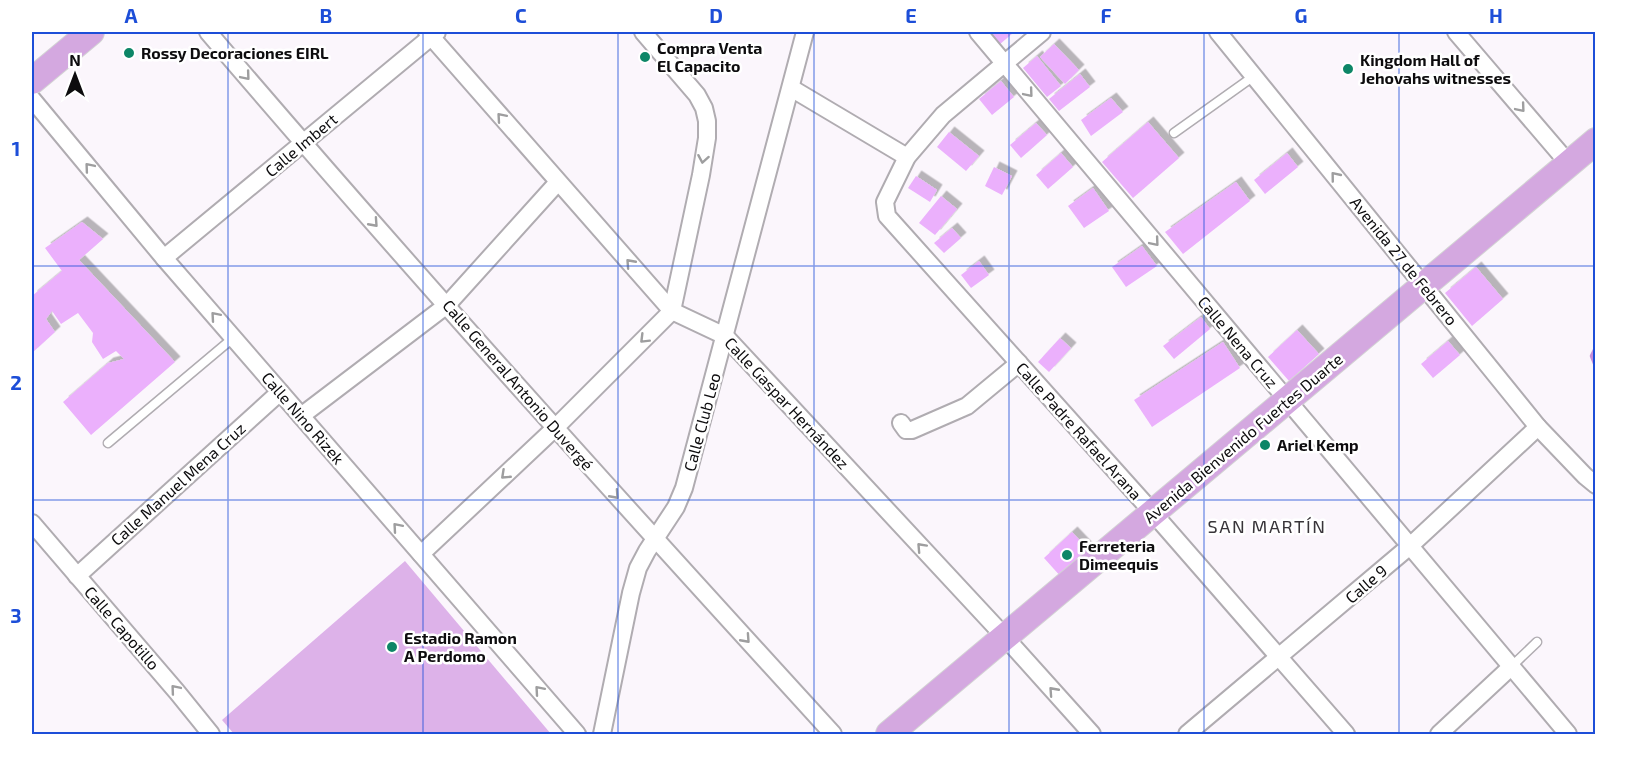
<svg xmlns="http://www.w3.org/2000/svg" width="1627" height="766" font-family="'Exo 2',sans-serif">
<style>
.green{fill:#ddb2e9}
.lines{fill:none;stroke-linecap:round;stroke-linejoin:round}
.stream{stroke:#c88ed8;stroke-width:4.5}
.building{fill:#ebb0fc;filter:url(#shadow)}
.lane-casing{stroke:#b0acb1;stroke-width:11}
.street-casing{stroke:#b0acb1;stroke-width:20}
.primary-casing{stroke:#d3d3d4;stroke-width:28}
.lane{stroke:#fff;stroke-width:8}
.street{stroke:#fff;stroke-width:16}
.primary{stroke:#d4a8e0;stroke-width:26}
.oneway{stroke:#9e9e9f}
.grid{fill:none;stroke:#1d4ed8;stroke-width:1.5;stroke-opacity:0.55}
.poi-dot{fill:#0d8667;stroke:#fff;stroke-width:2}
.labels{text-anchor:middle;stroke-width:5;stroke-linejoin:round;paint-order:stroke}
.poi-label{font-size:16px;font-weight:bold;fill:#0d0c0e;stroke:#fff;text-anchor:start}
.street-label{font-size:16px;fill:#0d0c0e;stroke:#fff}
.neighbourhood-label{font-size:18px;letter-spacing:1.5px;fill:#383439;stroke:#fff}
.neatline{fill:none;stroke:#1d4ed8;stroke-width:2}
.grid-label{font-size:20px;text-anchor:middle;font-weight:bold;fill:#1d4ed8}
</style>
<defs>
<filter id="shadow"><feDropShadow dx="5.5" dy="-5.5" stdDeviation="0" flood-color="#0004"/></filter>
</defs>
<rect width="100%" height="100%" fill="#fbf6fc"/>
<path class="green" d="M405,561l146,173h-317l-12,-14z"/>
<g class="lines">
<path class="stream" d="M1596,348l-4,8 4,10"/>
</g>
<g class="building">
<path d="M987,32h27l-15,13z"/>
<path d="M1054,44l25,26 -14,14 -25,-27z"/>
<path d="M1037,56l24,30 -14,11 -24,-29z"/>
<path d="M1080,74l10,13 -31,24 -10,-12z"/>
<path d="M1001,81l13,16 -22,18 -13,-16z"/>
<path d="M1111,98l12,14 -32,24 -10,-16z"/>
<path d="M1148,122l31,36 -46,40 -31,-36z"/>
<path d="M1036,123l11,12 -26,23 -11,-13z"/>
<path d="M949,132l30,24 -13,15 -29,-24z"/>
<path d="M1061,153l12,14 -25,22 -12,-14z"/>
<path d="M1287,153l11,14 -33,27 -11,-14z"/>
<path d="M994,167l18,9 -10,19 -17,-9z"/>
<path d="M916,176l21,14 -7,12 -22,-14z"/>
<path d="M1236,182l14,19 -67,53 -18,-22z"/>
<path d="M1093,188l16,23 -25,17 -16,-22z"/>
<path d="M941,196l16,13 -22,26 -16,-12z"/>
<path d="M82,222l21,17 -24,21 96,102 -84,73 -28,-33 45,-39 16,-4 -8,-8 -13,8 -11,-17 1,-9 -15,-20 -17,11 -9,-13 -6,8 9,13 -23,21v-57l30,-25 -17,-23z"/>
<path d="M952,228l9,10 -17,15 -10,-10z"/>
<path d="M1142,246l15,20 -31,21 -14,-20z"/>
<path d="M979,261l10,14 -18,13 -10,-13z"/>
<path d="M1476,267l27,32 -31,27 -27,-33z"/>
<path d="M1201,317l9,12 -36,30 -11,-13z"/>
<path d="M1297,330l22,24 -30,27 -21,-24z"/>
<path d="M1060,338l11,10 -22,24 -11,-10z"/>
<path d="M1448,341l12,14 -27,23 -12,-14z"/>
<path d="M1223,342l17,26 -88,59 -18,-27z"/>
<path d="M1072,532l18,19 -28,27 -18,-20z"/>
</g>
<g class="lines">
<g class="lane-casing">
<g id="lane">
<path d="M1174,133l80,-57"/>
<path d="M108,443l125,-105"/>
<path d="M1512,666l25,-24"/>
</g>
</g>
<g class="street-casing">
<g id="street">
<path d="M208,32c203,238 414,471 625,702"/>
<path d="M427,32l245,279 53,25 279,300 88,98"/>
<path d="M978,32l590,702"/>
<path d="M1042,32l-99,83 -36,42 -22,45 2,14 267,298 192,220"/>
<path d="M1218,32l320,395 47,49 11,9"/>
<path d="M1456,32l113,132"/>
<path d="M791,88l116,69"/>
<path d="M32,99l132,159 413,476"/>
<path d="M164,258l273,-226"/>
<path d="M301,416l146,-111 111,-123"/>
<path d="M901,423l5,7h6l55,-24 52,-43"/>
<path d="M32,523l145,169 34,42"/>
<path d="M421,554l134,-126 117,-117 29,-136 6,-37v-17l-3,-13 -7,-13 -54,-63"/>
<path d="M77,576l203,-184"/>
<path d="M602,734l29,-141 7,-25 9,-17 29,-44 8,-19 121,-456"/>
<path d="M1187,734l223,-188 128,-119"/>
<path d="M1439,734l73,-68"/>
</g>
</g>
<g class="primary-casing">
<g id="primary">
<path d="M32,81l59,-49"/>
<path d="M889,734l707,-593"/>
</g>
</g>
<use href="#lane" class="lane"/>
<use href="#street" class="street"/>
<use href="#primary" class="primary"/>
</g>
<defs><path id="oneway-chevron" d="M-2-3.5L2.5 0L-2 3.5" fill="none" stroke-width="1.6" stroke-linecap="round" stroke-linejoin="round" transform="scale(1.5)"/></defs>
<g class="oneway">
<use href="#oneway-chevron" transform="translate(246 76) rotate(50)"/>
<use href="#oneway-chevron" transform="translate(1029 93) rotate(50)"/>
<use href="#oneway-chevron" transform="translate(1521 108) rotate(50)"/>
<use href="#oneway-chevron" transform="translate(501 117) rotate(-131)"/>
<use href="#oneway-chevron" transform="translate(703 159) rotate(100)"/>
<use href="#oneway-chevron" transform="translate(89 167) rotate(-130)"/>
<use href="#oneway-chevron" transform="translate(1335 176) rotate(-129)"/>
<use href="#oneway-chevron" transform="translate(374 223) rotate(48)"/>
<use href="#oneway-chevron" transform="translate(1155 242) rotate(50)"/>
<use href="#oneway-chevron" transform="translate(630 263) rotate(-132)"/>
<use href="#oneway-chevron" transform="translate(215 316) rotate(-131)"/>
<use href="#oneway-chevron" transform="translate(644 339) rotate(135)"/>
<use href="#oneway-chevron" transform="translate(505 475) rotate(137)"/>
<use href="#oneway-chevron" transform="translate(615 495) rotate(48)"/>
<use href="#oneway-chevron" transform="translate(397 527) rotate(-131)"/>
<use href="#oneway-chevron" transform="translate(921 547) rotate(-133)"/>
<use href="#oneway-chevron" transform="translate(746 639) rotate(48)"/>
<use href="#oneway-chevron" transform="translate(175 689) rotate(-130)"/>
<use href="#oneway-chevron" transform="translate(539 690) rotate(-131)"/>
<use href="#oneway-chevron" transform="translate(1053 691) rotate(-132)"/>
</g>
<path class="grid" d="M228,32v702M423,32v702M618,32v702M814,32v702M1009,32v702M1204,32v702M1399,32v702M32,266h1564M32,500h1564"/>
<g class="poi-dot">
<circle cx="129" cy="53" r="6"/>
<circle cx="645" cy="57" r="6"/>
<circle cx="1348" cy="69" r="6"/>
<circle cx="1265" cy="445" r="6"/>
<circle cx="1067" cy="555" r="6"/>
<circle cx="392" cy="647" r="6"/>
</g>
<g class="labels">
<g class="poi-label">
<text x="657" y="54">Compra Venta<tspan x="657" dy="18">El Capacito</tspan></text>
<text x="141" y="59">Rossy Decoraciones EIRL</text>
<text x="1360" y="66">Kingdom Hall of<tspan x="1360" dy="18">Jehovahs witnesses</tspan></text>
<text x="1277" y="451">Ariel Kemp</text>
<text x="1079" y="552">Ferreteria<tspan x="1079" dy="18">Dimeequis</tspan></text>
<text x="404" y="644">Estadio Ramon<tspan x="404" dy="18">A Perdomo</tspan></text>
</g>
<g class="street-label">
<text transform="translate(301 145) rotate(-40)" y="6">Calle Imbert</text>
<text transform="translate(1404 261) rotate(51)" y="6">Avenida 27 de Febrero</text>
<text transform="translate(1238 342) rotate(50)" y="6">Calle Nena Cruz</text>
<text transform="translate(518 385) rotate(49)" y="6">Calle General Antonio Duvergé</text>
<text transform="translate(787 403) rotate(47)" y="6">Calle Gaspar Hernández</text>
<text transform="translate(303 418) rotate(49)" y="6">Calle Nino Rizek</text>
<text transform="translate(702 422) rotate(-75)" y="6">Calle Club Leo</text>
<text transform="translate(1079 431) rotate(48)" y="6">Calle Padre Rafael Arana</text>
<text transform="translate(1243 438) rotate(-40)" y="6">Avenida Bienvenido Fuertes Duarte</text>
<text transform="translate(178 484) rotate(-42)" y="6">Calle Manuel Mena Cruz</text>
<text transform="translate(1366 584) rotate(-41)" y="6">Calle 9</text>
<text transform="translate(122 628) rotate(49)" y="6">Calle Capotillo</text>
</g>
<g class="neighbourhood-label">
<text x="1267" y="533">SAN MARTÍN</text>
</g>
</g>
<rect width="1627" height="766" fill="none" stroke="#ffffff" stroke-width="66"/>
<g transform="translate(75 75)" stroke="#ffffff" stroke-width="4.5" paint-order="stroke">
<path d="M0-4.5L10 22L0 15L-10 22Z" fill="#0d0c0e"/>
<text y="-9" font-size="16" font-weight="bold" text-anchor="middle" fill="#0d0c0e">N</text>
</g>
<rect x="33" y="33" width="1561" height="700" class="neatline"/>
<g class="grid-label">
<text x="131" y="23">A</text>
<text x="326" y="23">B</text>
<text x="521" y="23">C</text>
<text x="716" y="23">D</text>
<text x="911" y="23">E</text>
<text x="1106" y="23">F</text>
<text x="1301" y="23">G</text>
<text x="1496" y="23">H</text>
<text x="16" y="156">1</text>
<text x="16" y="390">2</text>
<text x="16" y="623">3</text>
</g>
</svg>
